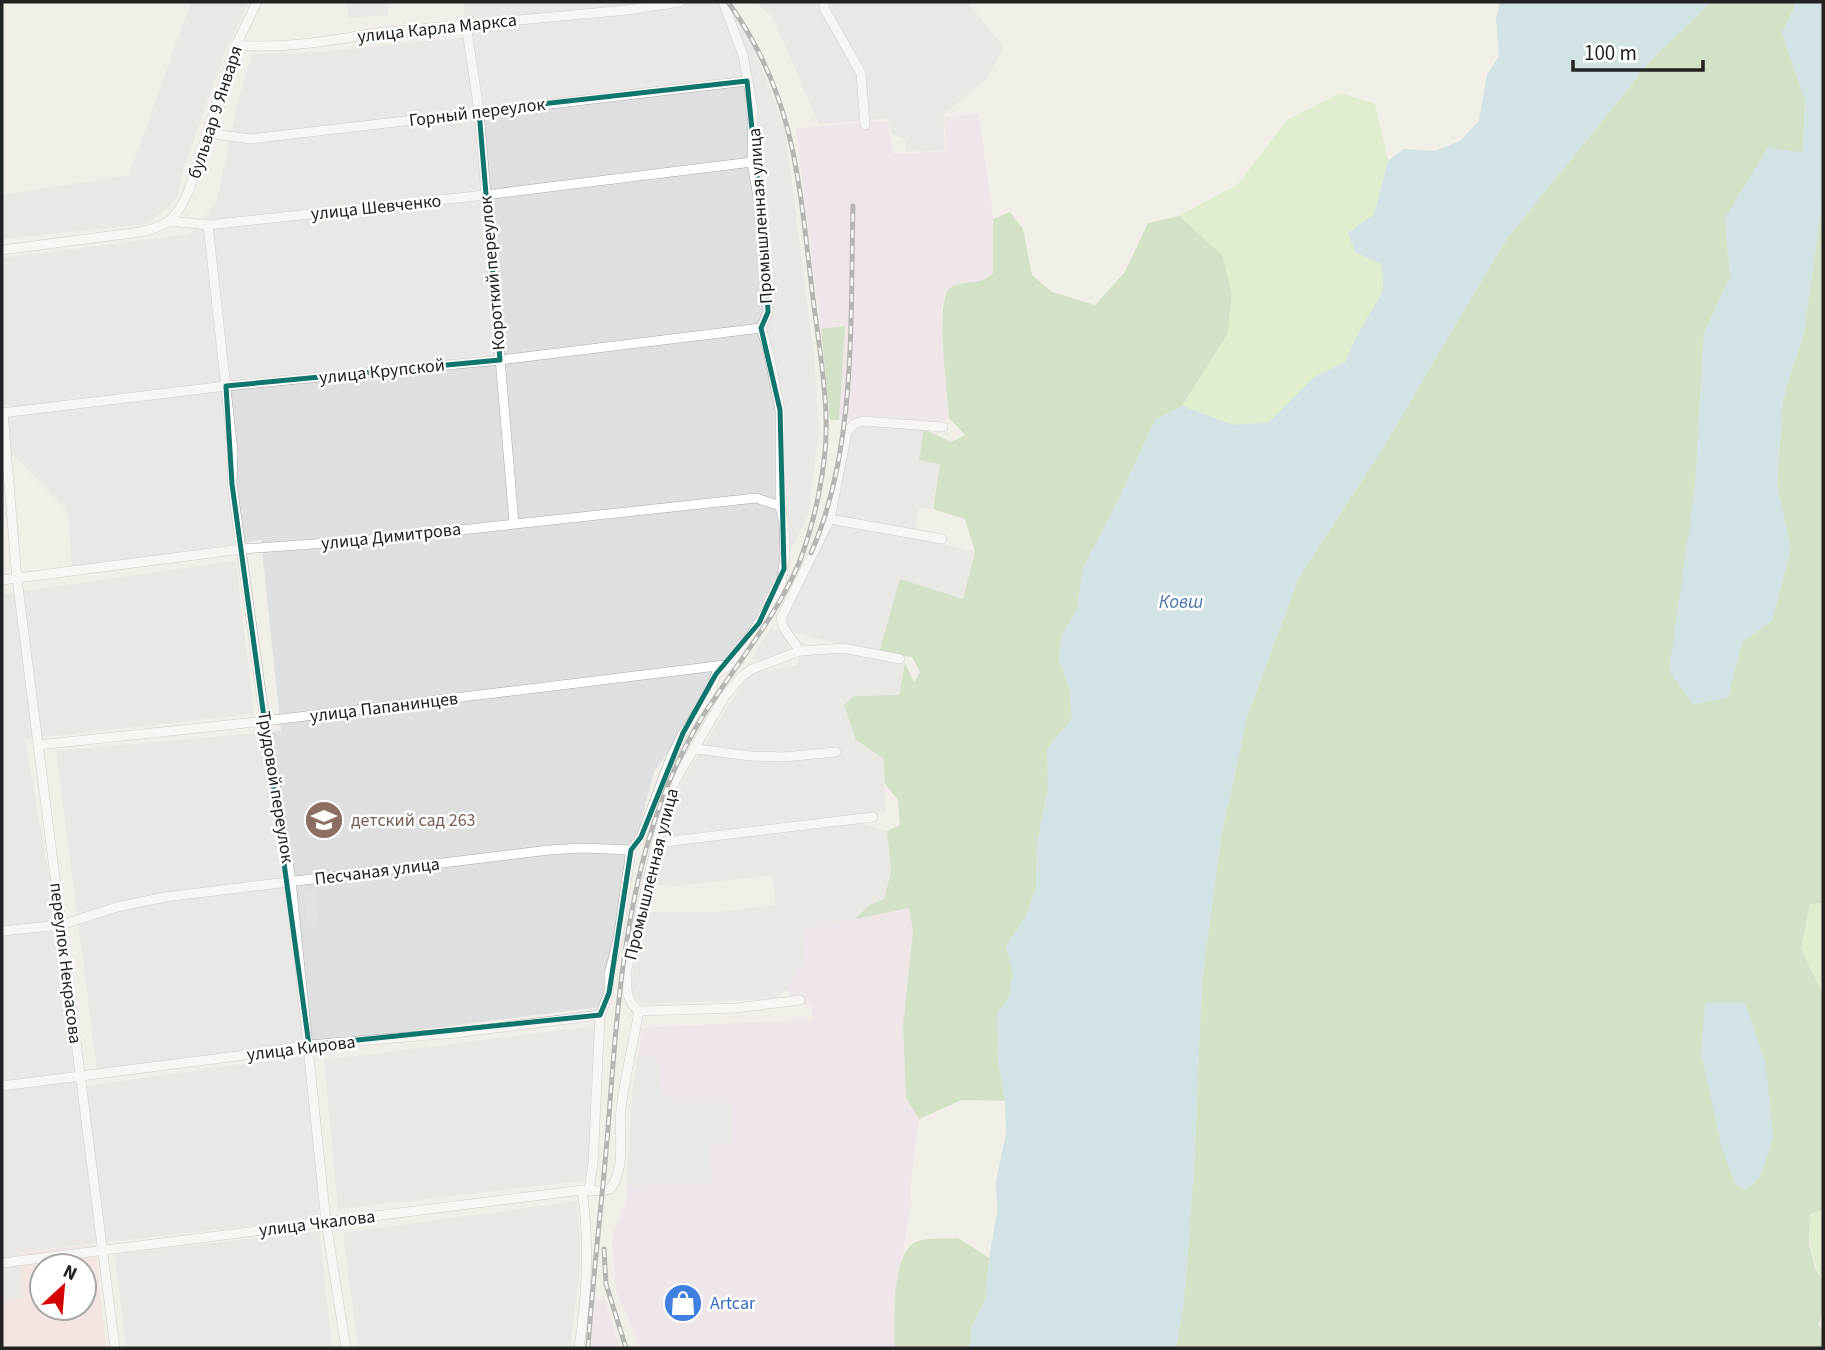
<svg xmlns="http://www.w3.org/2000/svg" width="1825" height="1350" font-family="'Source Sans 3',sans-serif">
<style>
.residential{fill:#e0dfdf}
.commercial{fill:#f2dad9;fill-rule:evenodd}
.industrial{fill:#ebdbe8}
.grass{fill:#cdebb0}
.forest{fill:#add19e}
.parking{fill:#e2e2e2}
.water{fill:#aad3df}
.lines{fill:none;stroke-linecap:round;stroke-linejoin:round}
.minor-casing{stroke:#a9a9a9;stroke-width:10}
.minor{stroke:#fff;stroke-width:9}
.rail-casing{stroke:#707070;stroke-width:5}
.rail{stroke:#fff;stroke-width:2.5;stroke-dasharray:8;stroke-linecap:butt}
.marked{fill:none;stroke:#0f766e;stroke-width:5;stroke-linejoin:round}
.labels{text-anchor:middle;stroke-width:5;stroke-linejoin:round;paint-order:stroke}
.street-label{font-size:18px;fill:#222;stroke:#fff}
.education-label{font-size:18px;fill:#785e54;stroke:#fff;text-anchor:start}
.shop-label{font-size:18px;fill:#366cbe;stroke:#fff;text-anchor:start}
.water-label{font-size:19px;font-style:italic;fill:#4a7aab;stroke:#fff}
</style>
<rect width="100%" height="100%" fill="#f2efe9"/>
<g class="residential">
<path d="M191,2h58l-24,50 -41,115 -8,32 -28,25 -146,15v-44l127,-20z"/>
<path d="M464,2h259l21,18 41,110 29,225 5,74 -11,87 -67,130 -87,126 -33,125 -20,110 -504,63 -41,-319 225,-20 -20,-191 -189,29 -4,-58 -66,-67v-186l188,-24 26,-30 21,-100 15,-50 70,-2 143,-15z"/>
<path d="M756,2h211l37,45 -17,31 -44,37 2,35 -39,2v-13l-14,-5 -3,-16 -70,6 -46,-106z"/>
<path d="M866,423l58,6 16,34 -8,46 -13,-1 -4,23 -82,-16 16,-82z"/>
<path d="M830,523l80,13 65,16 -12,47 -84,54 -88,-21 -6,-6 -1,-10z"/>
<path d="M236,561l18,153 -229,25 61,347 221,-31 13,163 -299,34 3,46 -22,2v-706z"/>
<path d="M771,628l17,8 1,12 -2,5 -21,9 -15,-3z"/>
<path d="M842,652l63,11 -6,32 -44,1 1,44 27,18 3,53 -216,25 -6,-8 6,-27 59,-97 21,-30 48,-9 1,-10z"/>
<path d="M855,822l32,9 4,41 -7,28 -16,6 -13,13 -54,10 5,28 -19,32 -13,10 -132,5 -12,-11 9,-61 6,-20h72l59,-7 -4,-30 -94,11 -27,-2 4,-30 9,-9z"/>
<path d="M597,1026l1,19 -9,109v26l-251,29 -14,-149z"/>
<path d="M638,1054l13,2 7,7 4,31 47,5h21l1,45 -19,38 -85,5 -1,-5 7,-97z"/>
<path d="M577,1201l4,57 -11,90h-212l-15,-115z"/>
<path d="M319,1231l13,117h-206l-11,-94z"/>
</g>
<path class="commercial" d="M95,1245l11,103h-104v-48l21,-2 -3,-46zM42,1266h42v42h-42z"/>
<g class="industrial">
<path d="M979,114l14,105v54l-8,9 -30,2 -10,9 -4,19 8,106 -11,4 -75,-4 -24,2 6,-93 -24,2 -25,-201 92,-7 5,33 53,-3 -1,-34z"/>
<path d="M909,908l4,23 -10,95 3,72 13,21 -9,67 1,18 -18,105 2,39h-254l-25,-57 -4,-54 16,-42 -1,-8 85,-5 -3,-36 22,-2 -1,-45 -56,2 -12,-7 -4,-31 -7,-7 -13,-2 4,-26 170,-9 -1,-14h-16l-8,-16 19,-32 -5,-28z"/>
<path d="M605,1299l3,11 12,38h-29l3,-48z"/>
</g>
<g class="grass">
<path d="M1340,93l35,11 13,57 -14,53 -19,38 27,13 1,26 -27,46 -11,25 -31,15 -45,45 -35,3 -52,-19 45,-71 -5,-80 -43,-39 59,-32 49,-64z"/>
<path d="M1823,903v91l-22,-45 9,-45z"/>
<path d="M1823,1210v71c-13,-22 -14,-42 -13,-67z"/>
</g>
<g class="forest">
<path d="M1711,2h86l-15,31 23,67 -2,53 -78,65 5,59 -26,56 -9,153 32,212 15,-56 30,-21 19,-73 -14,-62 6,-87 21,-67 19,-135v706l-13,1 -9,45 22,45v216l-13,4 -1,30 6,24 8,13v32l-5,12 5,6v17h-647l8,-47 10,-130 8,-190 19,-144 26,-120 51,-138 83,-128 124,-210 147,-182z"/>
<path d="M1010,212l13,17 9,46 20,17 43,13 30,-33 23,-49 31,-7 43,39 10,39 -5,41 -45,71 -27,14 -40,87 -32,61 -6,41 -15,27 -3,24 11,30 2,29 -25,30 1,38 -11,58 -1,43 -9,26 -21,33 7,27 -15,83 7,44 -43,-1 -43,19 -13,-21 -3,-72 10,-95 -4,-23 -54,11 13,-13 16,-7 7,-27 -4,-41 13,-6 -2,-25 -13,-16 -2,-26 -27,-18 -12,-35 10,-9 45,-1 6,-32 9,19 6,-10 -8,-15 -33,-4 21,-74 63,20 12,-47 -10,-33 -32,-10 7,-45 -21,-4 5,-31 27,13 14,-7 -16,-17c-1,-23 -14,-116 0,-129 14,-12 28,0 44,-16v-54z"/>
<path d="M845,326l-6,94h-9l-9,-91z"/>
<path d="M958,1238l31,20 -3,40 -14,28 -2,22h-75c-1,-25 -4,-90 19,-105 10,-6 32,-4 44,-5z"/>
</g>
<g class="parking">
<path d="M347,2h40l1,13 -40,3z"/>
<path d="M314,891l4,35 -10,1 -5,-35z"/>
</g>
<g class="water">
<path d="M1500,2h211l-59,57 -147,182 -124,210 -83,128 -51,138 -26,120 -19,144 -8,190 -10,130 -8,47h-206l2,-22 14,-28 3,-40 8,-46 -1,-31 10,-47 -1,-33 -7,-44 -1,-44 11,-14 5,-25 -7,-27 21,-33 9,-26 1,-43 11,-58 -1,-38 25,-30 -2,-29 -11,-30 3,-24 15,-27 6,-41 32,-61 40,-87 27,-14 52,19 35,-3 45,-45 31,-15 11,-25 27,-46 -1,-26 -27,-13 -7,-19 26,-19 14,-53 16,-12 31,2 25,-10 19,-20 8,-46 12,-19 -3,-37z"/>
<path d="M1797,2h26v195l-19,135 -21,67 -6,86 14,63 -19,73 -30,21 -14,56 -35,6 -24,-33 26,-185 9,-153 26,-56 -5,-59 43,-71 35,6 2,-53 -23,-67z"/>
<path d="M1705,1003h40l21,61 7,74 -13,40 -14,12 -11,-6 -14,-39 -20,-92z"/>
</g>
<g class="lines">
<g class="minor-casing">
<g id="minor">
<path d="M824,2v6l37,65 4,52"/>
<path d="M466,24l13,87 35,412"/>
<path d="M236,45c46,4 94,-4 140,-12l251,-23 53,-8"/>
<path d="M206,133l44,6 497,-58"/>
<path d="M170,221l38,4 277,-30 267,-33"/>
<path d="M208,225l25,227 -1,32 33,237 26,160 35,341 20,126"/>
<path d="M2,250l138,-18c30,-6 37,-15 49,-42l47,-145 21,-43"/>
<path d="M2,413l224,-27 274,-26 261,-32"/>
<path d="M3,413l14,166 98,769"/>
<path d="M830,519l112,20"/>
<path d="M2,580l240,-31 126,-9 388,-42 24,8"/>
<path d="M800,651l43,-3 57,11"/>
<path d="M38,745l227,-24 460,-56"/>
<path d="M696,749l55,7 33,1 52,-5"/>
<path d="M656,843l217,-26"/>
<path d="M631,850l10,-13 29,-77 13,-27 27,-39 6,-20 14,-9 12,-16 34,-54 5,-11 4,-29 -1,-30 -4,-19v-96l-12,-60 -7,-22 7,-16 -5,-85 -11,-65 1,-53 -10,-54 -20,-53"/>
<path d="M2,931l59,-6 56,-18 48,-10 384,-47 33,-2 49,2"/>
<path d="M639,1011c-15,-12 -12,-25 -12,-42l38,-162 10,-26 50,-85 17,-20 10,-7 48,-18 -17,-24 -2,-9 49,-99 17,-87 7,-8 9,-3 80,6"/>
<path d="M639,1011l97,-3 64,-8"/>
<path d="M2,1086l236,-30 71,-11 146,-12 145,-18"/>
<path d="M589,1190l4,-26 7,-149 9,-22v-19l9,-35 13,-89"/>
<path d="M2,1263l580,-73 20,1 8,-2c17,-21 8,-55 11,-80 4,-33 12,-65 18,-98"/>
<path d="M579,1348c8,-53 11,-105 3,-158"/>
</g>
</g>
<use href="#minor" class="minor"/>
<g class="rail-casing">
<g id="rail">
<path d="M811,553c46,-104 39,-234 42,-347"/>
<path d="M604,1249l2,35 20,64"/>
<path d="M588,1348c5,-73 14,-146 20,-219 7,-94 13,-188 38,-280 13,-46 30,-89 55,-130 33,-52 74,-100 98,-156 16,-41 29,-102 27,-146 -1,-42 -9,-84 -14,-127 -13,-108 -17,-196 -84,-288"/>
</g>
</g>
<use href="#rail" class="rail"/>
</g>
<path d="M0 0H1825V1350H0ZM747,81l18,173 3,58 -7,16 19,82 4,159 -25,54 -43,51 -33,59 -42,104 -10,13 -22,143 -9,22 -291,30 -77,-561 -6,-98 274,-26 -21,-249z" fill="#f2efe9" fill-opacity=".55" fill-rule="evenodd"/>
<path class="marked" d="M747,81l18,173 3,58 -7,16 19,82 4,159 -25,54 -43,51 -33,59 -42,104 -10,13 -22,143 -9,22 -291,30 -77,-561 -6,-98 274,-26 -21,-249z"/>
<defs>
<g id="school-disc" transform="scale(2.0125)"><circle r="9.5" fill="#8d6e63" stroke="#fff"/><path d="M0-5L7-2L0 1L-7-2ZM-4 1L0 2.5L4 1V4Q0 6-4 4Z" fill="#fff"/></g>
<g id="shop-disc" transform="scale(2.0125)"><circle r="9.5" fill="#3f7fe0" stroke="#fff"/><path d="M-5-2.5h2.3a2.7 3.5 0 0 1 5.4 0H5L5.5 6h-11ZM-1.5-2.5h3a1.5 2.3 0 0 0-3 0Z" fill="#fff"/></g>
</defs>
<g fill-rule="evenodd">
<use href="#school-disc" x="324" y="820"/>
<use href="#shop-disc" x="683" y="1303"/>
</g>
<g class="labels">
<g class="street-label">
<text transform="translate(437 28) rotate(-6)" y="6">улица Карла Маркса</text>
<text transform="translate(215 112) rotate(-72)" y="6">бульвар 9 Января</text>
<text transform="translate(477 112) rotate(-7)" y="6">Горный переулок</text>
<text transform="translate(376 207) rotate(-6)" y="6">улица Шевченко</text>
<text transform="translate(760 216) rotate(-94)" y="6">Промышленная улица</text>
<text transform="translate(492 273) rotate(-95)" y="6">Короткий переулок</text>
<text transform="translate(382 371) rotate(-6)" y="6">улица Крупской</text>
<text transform="translate(391 536) rotate(-6)" y="6">улица Димитрова</text>
<text transform="translate(384 707) rotate(-7)" y="6">улица Папанинцев</text>
<text transform="translate(276 787) rotate(81)" y="6">Трудовой переулок</text>
<text transform="translate(377 871) rotate(-7)" y="6">Песчаная улица</text>
<text transform="translate(651 874) rotate(-76)" y="6">Промышленная улица</text>
<text transform="translate(66 963) rotate(83)" y="6">переулок Некрасова</text>
<text transform="translate(301 1048) rotate(-7)" y="6">улица Кирова</text>
<text transform="translate(317 1223) rotate(-7)" y="6">улица Чкалова</text>
</g>
<g class="education-label">
<text x="351" y="826">детский сад 263</text>
</g>
<g class="shop-label">
<text x="710" y="1309">Artcar</text>
</g>
<g class="water-label">
<text x="1181" y="608">Ковш</text>
</g>
</g>
<rect width="1825" height="1350" fill="none" stroke="#222222" stroke-width="7"/>
<g transform="translate(63 1287) rotate(26)"><circle r="33" fill="#ffffff" stroke="#a7a7a7" stroke-width="2"/>
<path d="M0-5L12 26L0 18L-12 26Z" fill="#d40000"/>
<text y="-10" font-size="19" font-weight="bold" text-anchor="middle" fill="#222222">N</text>
</g>
<path d="M1573 60v10h130v-10" fill="none" stroke="#222222" stroke-width="3.5"/>
<text x="1584" y="60" font-size="21" fill="#222222" stroke="#ffffff" stroke-width="5" paint-order="stroke">100 m</text>
</svg>
